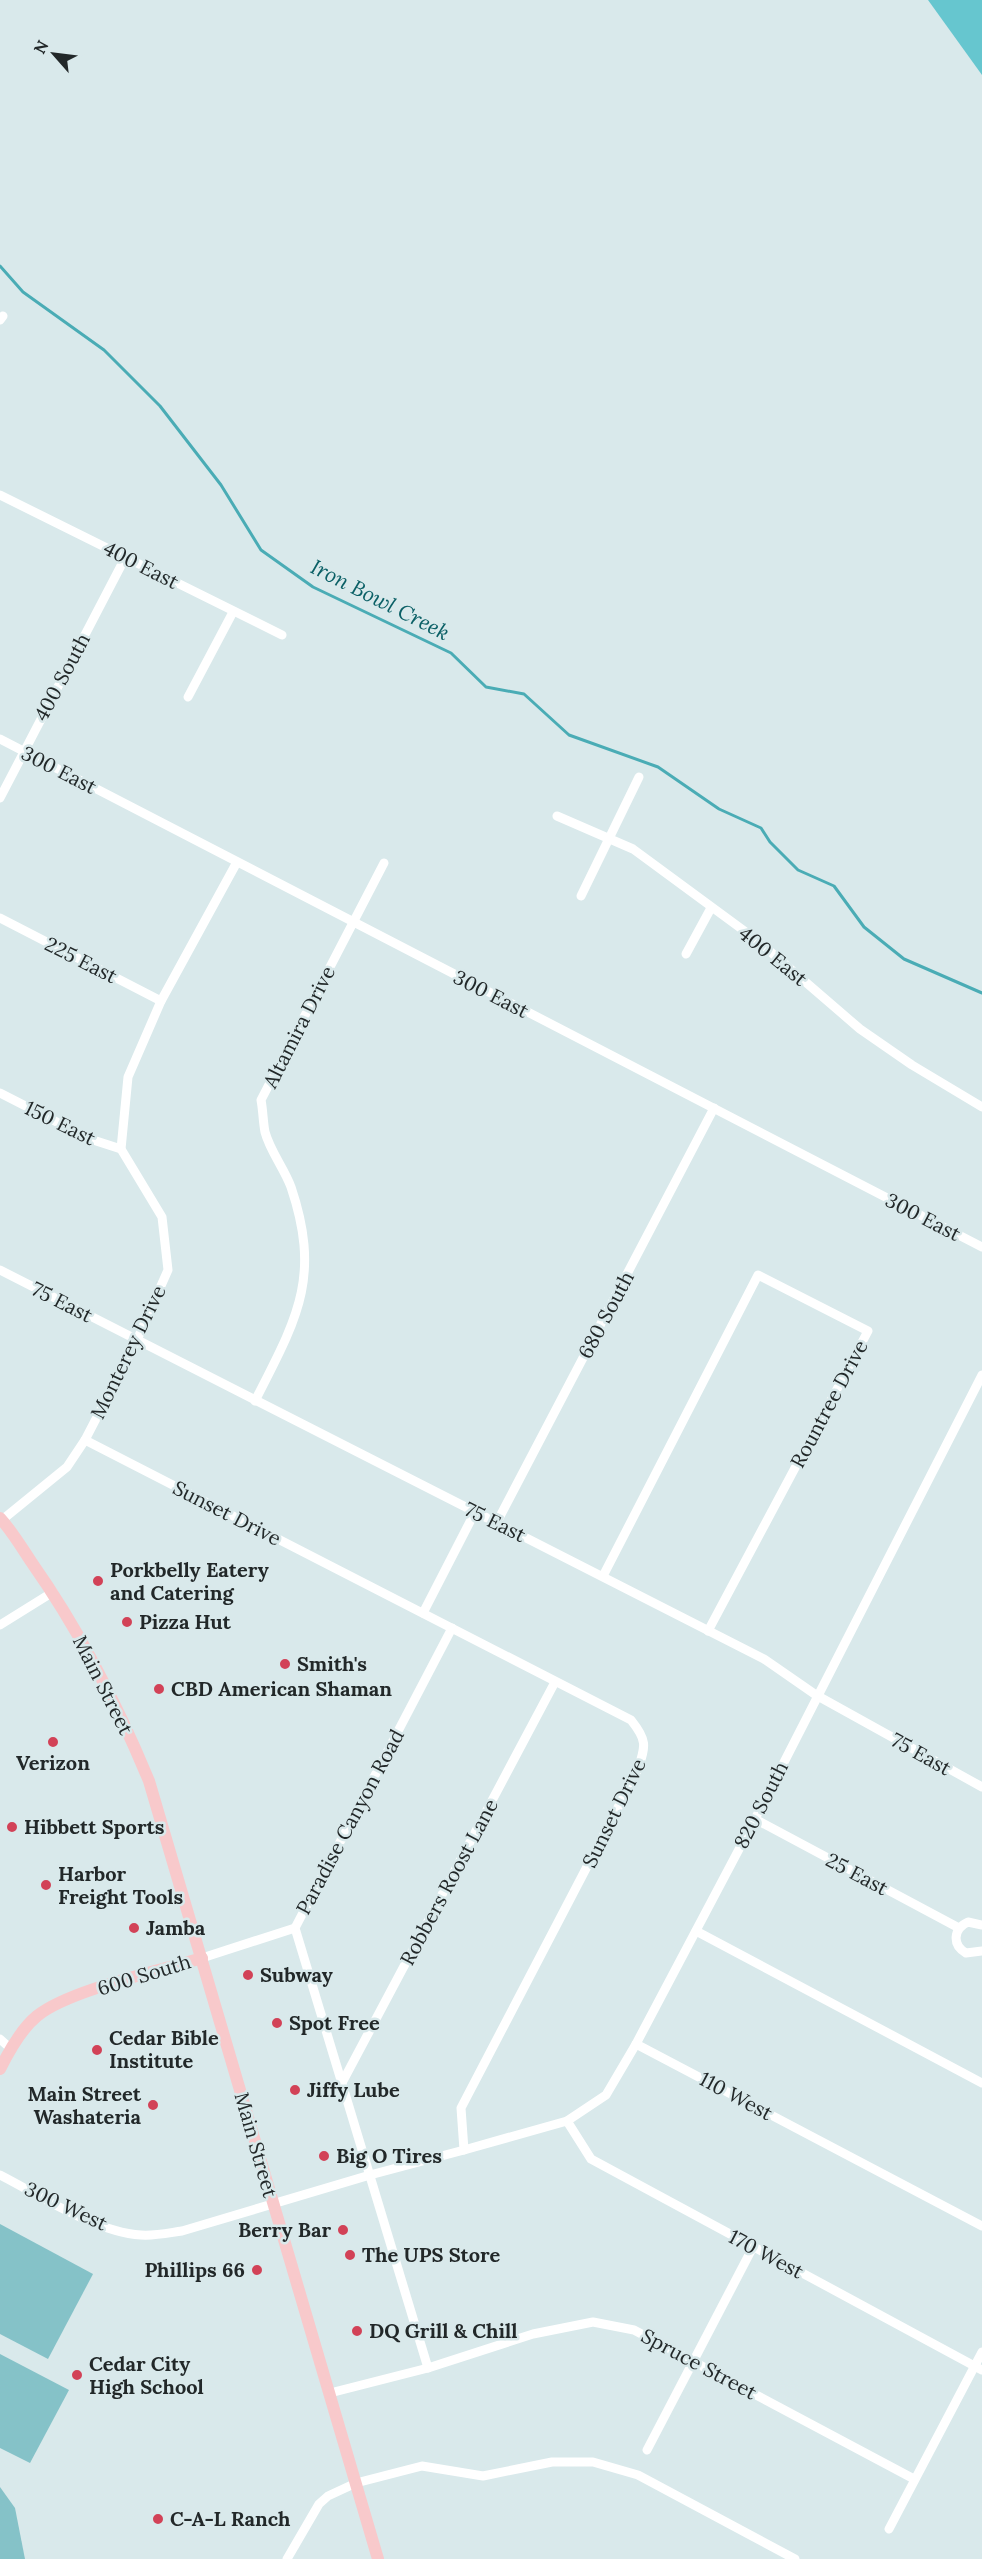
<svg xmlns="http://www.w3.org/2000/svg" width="982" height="2559" font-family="Lora,serif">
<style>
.green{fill:#85c2c8}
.forest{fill:#66c6cf}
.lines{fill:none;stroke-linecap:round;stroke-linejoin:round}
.stream{stroke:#4aacb5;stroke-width:3}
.minor{stroke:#fff;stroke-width:9}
.major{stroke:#f8c9cb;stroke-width:12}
.poi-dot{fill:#d24257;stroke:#d9e9eb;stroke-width:2}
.labels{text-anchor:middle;stroke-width:5;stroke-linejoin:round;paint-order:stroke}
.street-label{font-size:20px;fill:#222829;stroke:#d9e9eb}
.poi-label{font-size:20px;font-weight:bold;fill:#222829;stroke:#d9e9eb;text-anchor:start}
.water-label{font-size:21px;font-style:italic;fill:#0b6066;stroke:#d9e9eb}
</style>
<rect width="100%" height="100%" fill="#d9e9eb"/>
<g class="green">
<path d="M0,2224l93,50 -45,85 -48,-25z"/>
<path d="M0,2354l69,36 -39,73 -30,-15z"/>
<path d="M0,2487l15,21 10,51h-25z"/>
</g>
<path class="forest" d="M928,0h54v75z"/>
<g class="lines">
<path class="stream" d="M0,266l23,26 81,58 56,56 61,79 40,65 52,37 138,66 35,34 38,7 45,41 89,32 61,42 42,19 9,14 28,28 36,16 30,41 40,32 78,34"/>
<g class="minor">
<path d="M0,320l3,-4"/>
<path d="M0,495l282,140"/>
<path d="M188,697l45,-85"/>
<path d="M0,739l982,508"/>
<path d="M0,798l125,-240"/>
<path d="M557,816l76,33 125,92 102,88 52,36 70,42"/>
<path d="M581,896l58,-119"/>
<path d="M0,918l161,83"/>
<path d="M686,954l25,-46"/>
<path d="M0,1093l90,46 31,10"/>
<path d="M0,1270l764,389 52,36 166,92"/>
<path d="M255,1401c41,-81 67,-122 36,-214 -7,-19 -21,-36 -26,-55 -2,-10 -2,-22 -4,-32l123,-237"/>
<path d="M2,1520l65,-53 18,-27 52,-100 31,-70 -6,-53 -41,-68 7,-72 33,-76 76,-139"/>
<path d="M497,1522l217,-414"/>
<path d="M603,1576l155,-301 110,56 -160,300"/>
<path d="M423,1613l52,-101"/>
<path d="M0,1625l53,-33"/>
<path d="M755,1819l204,109"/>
<path d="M982,1925l-14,-3c-15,7 -16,23 -2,31l16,-2"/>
<path d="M696,1931l286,152"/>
<path d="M202,1958l93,-30"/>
<path d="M0,2039l10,9"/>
<path d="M636,2044l346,182"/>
<path d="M343,2081l212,-399"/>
<path d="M567,2121l24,38 391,211"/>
<path d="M464,2150l103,-29 39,-26 30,-51 119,-225 227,-444"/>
<path d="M0,2175c41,21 95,57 141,60 14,1 27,-2 41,-4l188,-56 94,-25 -3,-42 177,-339c8,-24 9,-29 -7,-49l-546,-280"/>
<path d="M428,2368l-133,-440 157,-300"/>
<path d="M330,2393l98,-25 105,-34 60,-12 41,8 280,149"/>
<path d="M647,2450l106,-203"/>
<path d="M889,2529l93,-177"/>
<path d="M287,2559l32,-55 9,-8 28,-13 66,-17 61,10 69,-14h41l45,13 157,84"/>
</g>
<g class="major">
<path d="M0,1518c12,13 22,30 32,45 48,68 85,141 117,218l229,778"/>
<path d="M0,2069c9,-18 21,-40 37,-53 32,-26 122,-45 165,-58"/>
</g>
</g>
<g class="poi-dot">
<circle cx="98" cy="1581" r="6"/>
<circle cx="127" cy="1622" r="6"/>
<circle cx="285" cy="1664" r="6"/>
<circle cx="159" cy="1689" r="6"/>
<circle cx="53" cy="1742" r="6"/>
<circle cx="12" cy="1827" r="6"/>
<circle cx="46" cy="1885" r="6"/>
<circle cx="134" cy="1928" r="6"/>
<circle cx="248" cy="1975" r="6"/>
<circle cx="277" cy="2023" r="6"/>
<circle cx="97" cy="2050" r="6"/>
<circle cx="295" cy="2090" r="6"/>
<circle cx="153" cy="2105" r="6"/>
<circle cx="324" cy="2156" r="6"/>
<circle cx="343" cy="2230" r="6"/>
<circle cx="350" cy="2255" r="6"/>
<circle cx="257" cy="2270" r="6"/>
<circle cx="357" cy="2331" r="6"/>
<circle cx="77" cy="2375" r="6"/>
<circle cx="158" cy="2519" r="6"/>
</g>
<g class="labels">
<g class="street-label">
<text transform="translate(141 565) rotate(27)" y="7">400 East</text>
<text transform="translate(62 677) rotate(-62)" y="7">400 South</text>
<text transform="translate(59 770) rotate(27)" y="7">300 East</text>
<text transform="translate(773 956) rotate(39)" y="7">400 East</text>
<text transform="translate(81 960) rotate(27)" y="7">225 East</text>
<text transform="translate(491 994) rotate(27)" y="7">300 East</text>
<text transform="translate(299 1027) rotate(-63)" y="7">Altamira Drive</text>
<text transform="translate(60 1123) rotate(26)" y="7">150 East</text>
<text transform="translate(923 1217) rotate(27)" y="7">300 East</text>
<text transform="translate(62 1302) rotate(27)" y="7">75 East</text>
<text transform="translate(606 1315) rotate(-62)" y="7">680 South</text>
<text transform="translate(128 1352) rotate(-64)" y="7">Monterey Drive</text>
<text transform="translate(829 1404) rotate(-62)" y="7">Rountree Drive</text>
<text transform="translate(227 1513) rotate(27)" y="7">Sunset Drive</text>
<text transform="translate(495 1522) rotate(26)" y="7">75 East</text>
<text transform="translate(103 1685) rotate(63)" y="7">Main Street</text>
<text transform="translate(921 1754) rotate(29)" y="7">75 East</text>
<text transform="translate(761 1805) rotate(-63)" y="7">820 South</text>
<text transform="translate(614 1813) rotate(-64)" y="7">Sunset Drive</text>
<text transform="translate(350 1822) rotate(-62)" y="7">Paradise Canyon Road</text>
<text transform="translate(857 1874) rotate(28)" y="7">25 East</text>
<text transform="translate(449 1882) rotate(-62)" y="7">Robbers Roost Lane</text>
<text transform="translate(144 1975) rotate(-17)" y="7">600 South</text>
<text transform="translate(736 2096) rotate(28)" y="7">110 West</text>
<text transform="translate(256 2145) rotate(74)" y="7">Main Street</text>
<text transform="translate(66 2206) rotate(25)" y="7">300 West</text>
<text transform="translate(766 2254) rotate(28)" y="7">170 West</text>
<text transform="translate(699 2364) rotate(28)" y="7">Spruce Street</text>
</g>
<g class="poi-label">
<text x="110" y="1577">Porkbelly Eatery<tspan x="110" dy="23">and Catering</tspan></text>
<text x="139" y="1629">Pizza Hut</text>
<text x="297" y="1671">Smith's</text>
<text x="171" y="1696">CBD American Shaman</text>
<text x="53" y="1770" text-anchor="middle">Verizon</text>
<text x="24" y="1834">Hibbett Sports</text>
<text x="58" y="1881">Harbor<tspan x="58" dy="23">Freight Tools</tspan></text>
<text x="146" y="1935">Jamba</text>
<text x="260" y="1982">Subway</text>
<text x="289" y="2030">Spot Free</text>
<text x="109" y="2045">Cedar Bible<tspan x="109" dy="23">Institute</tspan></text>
<text x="307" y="2097">Jiffy Lube</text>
<text x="141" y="2101" text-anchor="end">Main Street<tspan x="141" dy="23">Washateria</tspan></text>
<text x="336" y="2163">Big O Tires</text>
<text x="331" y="2237" text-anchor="end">Berry Bar</text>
<text x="362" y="2262">The UPS Store</text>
<text x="245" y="2277" text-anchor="end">Phillips 66</text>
<text x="369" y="2338">DQ Grill &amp; Chill</text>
<text x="89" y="2371">Cedar City<tspan x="89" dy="23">High School</tspan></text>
<text x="170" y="2526">C-A-L Ranch</text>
</g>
<g class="water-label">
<text transform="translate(380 600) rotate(27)" y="7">Iron Bowl Creek</text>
</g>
</g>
<g transform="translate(54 54) rotate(298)" stroke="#d9e9eb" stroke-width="4.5" paint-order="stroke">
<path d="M0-4.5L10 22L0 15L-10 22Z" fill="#222829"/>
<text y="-9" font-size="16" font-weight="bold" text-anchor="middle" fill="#222829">N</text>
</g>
</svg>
